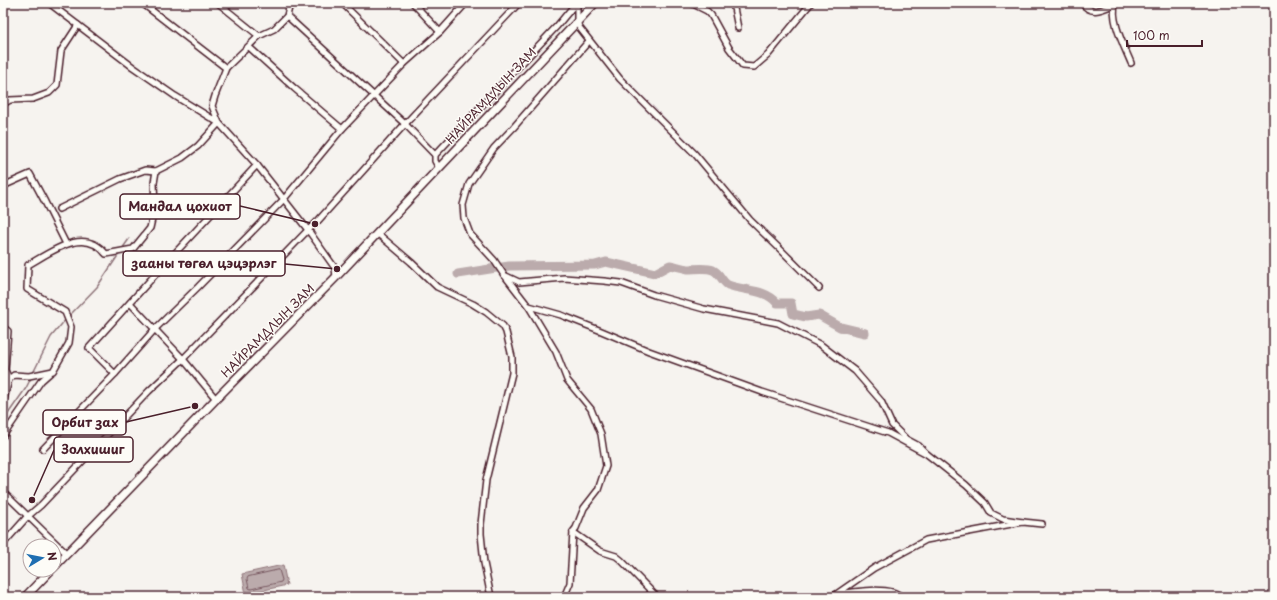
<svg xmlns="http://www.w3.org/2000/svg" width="1277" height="600" font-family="'Playpen Sans',sans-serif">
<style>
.water{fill:#bbabac;stroke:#8e7378}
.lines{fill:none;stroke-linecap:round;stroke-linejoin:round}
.shore{stroke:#77575f;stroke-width:1}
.stream{stroke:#8e7378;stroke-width:1.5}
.river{stroke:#bbabac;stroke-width:9}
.minor-casing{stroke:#4a1f2b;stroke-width:8}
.secondary-casing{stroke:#4a1f2b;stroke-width:10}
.minor{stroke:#fdfcf7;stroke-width:5}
.secondary{stroke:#fdfcf7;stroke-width:7}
.labels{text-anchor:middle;stroke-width:3;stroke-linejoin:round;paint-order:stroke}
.street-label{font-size:12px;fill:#4a1f2b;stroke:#fdfcf7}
.leader{fill:none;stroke:#4a1f2b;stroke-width:1.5}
.callout-dot{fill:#4a1f2b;stroke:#fdfcf7;stroke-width:1.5}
.callout{fill:#fdfcf7;stroke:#4a1f2b;stroke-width:1.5}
.callout-label{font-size:13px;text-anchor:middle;font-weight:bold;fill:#4a1f2b}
</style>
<rect width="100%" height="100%" fill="#f6f3ef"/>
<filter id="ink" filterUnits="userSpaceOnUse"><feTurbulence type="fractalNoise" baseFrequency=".025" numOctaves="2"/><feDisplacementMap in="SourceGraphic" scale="8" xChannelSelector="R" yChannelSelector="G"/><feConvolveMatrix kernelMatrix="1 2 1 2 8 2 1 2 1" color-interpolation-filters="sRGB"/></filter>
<g filter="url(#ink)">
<path class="water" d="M283,565l4,20 -41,9 -4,-20z"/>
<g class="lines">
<path class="shore" d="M279,570l3,10 -1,2 -30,7 -2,-1 -2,-9 1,-2z"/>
<g class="stream">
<path d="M122,249l7,-10"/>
<path d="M69,316l28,-29 22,-33"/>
<path d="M33,373l18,-36 15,-18"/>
<path d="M3,421l23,-33 6,-12"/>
</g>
<path class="river" d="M458,274l51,-8 86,-1 11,-3 49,11 15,-8c6,1 12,3 18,4 7,0 18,-2 25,1 7,3 9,12 15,15 16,6 38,4 49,18h14l2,11 13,3 13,-2 21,12 25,6"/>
<g class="minor-casing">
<g id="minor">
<path d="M49,3l84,64 42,29 44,27 38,42 51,65 27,38 1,9"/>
<path d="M142,3l84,65"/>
<path d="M218,3l41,33"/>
<path d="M342,3l62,61"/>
<path d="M413,3l27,29"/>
<path d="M575,3l2,2v16l2,6 41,52 75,75 55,66 32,31 37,37"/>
<path d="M691,3l16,8 4,4 18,33 14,18 11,1 14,-12 43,-52"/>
<path d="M733,3l5,25"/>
<path d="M1082,3c9,13 21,6 33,1"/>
<path d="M1116,3c-7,15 9,45 15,60"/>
<path d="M287,16l118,108 30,31v6l4,7"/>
<path d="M589,41l-76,87 -19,20 -25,36 -6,21 1,13 6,16 24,26 10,15 15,7 45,-4 40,3 17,2 33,12 50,14 74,14 43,22 34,26 26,30 11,24 14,14 13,7 8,8"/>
<path d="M249,47l45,41 48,41"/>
<path d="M3,104l7,-4 23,-1 16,-6 8,-8 4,-34 17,-26"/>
<path d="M219,123l-7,-17 3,-10 11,-28 33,-32 15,-7 13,-13 3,-13"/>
<path d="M435,155l122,-129 19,-23"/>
<path d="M3,186l27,-12 15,28 21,42"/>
<path d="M59,209l61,-30 25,-9 11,1 26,-13 16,-12 21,-23"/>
<path d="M377,233l34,29 26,25 36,17 13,8 17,14 3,6 6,25v16l-26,107 -5,44v10l3,29 7,34"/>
<path d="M505,276l24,31 27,45 11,28 24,29 10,25 5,32 -8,24 -14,18 -8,20 -3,4 -3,51 -6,14"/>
<path d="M130,303l53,56 33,40"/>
<path d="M529,306l32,9 38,15 50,21 113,41 126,41 39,21 39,31 19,18 6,10 12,6 20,3"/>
<path d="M3,327l5,4 -3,39 4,9"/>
<path d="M115,374l-26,-26 74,-82 94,-101"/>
<path d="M3,404l6,-25 5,-4 15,1 24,-5 16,-28 2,-16 -6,-15 -38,-23 1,-24c23,-13 56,-39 78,-11l27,-5 17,-21 5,-22 -1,-23 2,-12"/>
<path d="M3,436l38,-55 9,-8"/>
<path d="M43,449l72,-75 40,-45 43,-42 86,-88 58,-70 62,-65 36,-32 26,-29"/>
<path d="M3,492l64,62"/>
<path d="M573,532l27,19 16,5 5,4 36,37"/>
<path d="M3,544l24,-27 14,-12 108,-114 34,-32 125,-129 8,-7 89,-99 114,-121"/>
<path d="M835,595l39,-27 52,-28 97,-18 19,2"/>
<path d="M829,597c14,-5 63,-12 72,0"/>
</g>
</g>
<g class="secondary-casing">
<g id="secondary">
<path d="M54,567l162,-168 120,-122 259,-274"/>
<path d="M25,597l26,-27"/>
</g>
</g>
<use href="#minor" class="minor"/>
<use href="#secondary" class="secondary"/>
</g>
</g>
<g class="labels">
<g class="street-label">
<text transform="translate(491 96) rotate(-47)" y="4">НАЙРАМДЛЫН ЗАМ</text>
<text transform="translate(268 331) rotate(-45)" y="4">НАЙРАМДЛЫН ЗАМ</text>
</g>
</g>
<path class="leader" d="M315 224L240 206M337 269L285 264M195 406L126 422M32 500L54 450"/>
<g class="callout-dot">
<circle cx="315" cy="224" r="4"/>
<circle cx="337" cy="269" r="4"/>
<circle cx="195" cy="406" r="4"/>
<circle cx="32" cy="500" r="4"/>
</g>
<g class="callout">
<rect x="120" y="194" width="120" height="25" rx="4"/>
<rect x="123" y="251" width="162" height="25" rx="4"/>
<rect x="43" y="410" width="83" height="25" rx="4"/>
<rect x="54" y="437" width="79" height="25" rx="4"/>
</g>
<g class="callout-label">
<text x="180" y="211">Мандал цохиот</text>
<text x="204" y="268">зааны төгөл цэцэрлэг</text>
<text x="85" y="427">Орбит зах</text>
<text x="93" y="454">Золхишиг</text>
</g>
<rect width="1277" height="600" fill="none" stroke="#fdfcf7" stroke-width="16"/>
<rect x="8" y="8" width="1261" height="584" fill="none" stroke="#4a1f2b" stroke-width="1.5" filter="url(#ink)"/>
<g transform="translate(42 558) rotate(80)"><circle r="19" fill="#fdfcf7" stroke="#b5a4a5"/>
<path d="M0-3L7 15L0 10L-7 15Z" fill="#1f6fb2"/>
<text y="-6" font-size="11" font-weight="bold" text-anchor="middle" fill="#4a1f2b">N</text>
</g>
<path d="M1127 40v6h75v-6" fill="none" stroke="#4a1f2b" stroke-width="2"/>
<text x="1133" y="40" font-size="12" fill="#4a1f2b" stroke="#fdfcf7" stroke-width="3" paint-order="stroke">100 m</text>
</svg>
